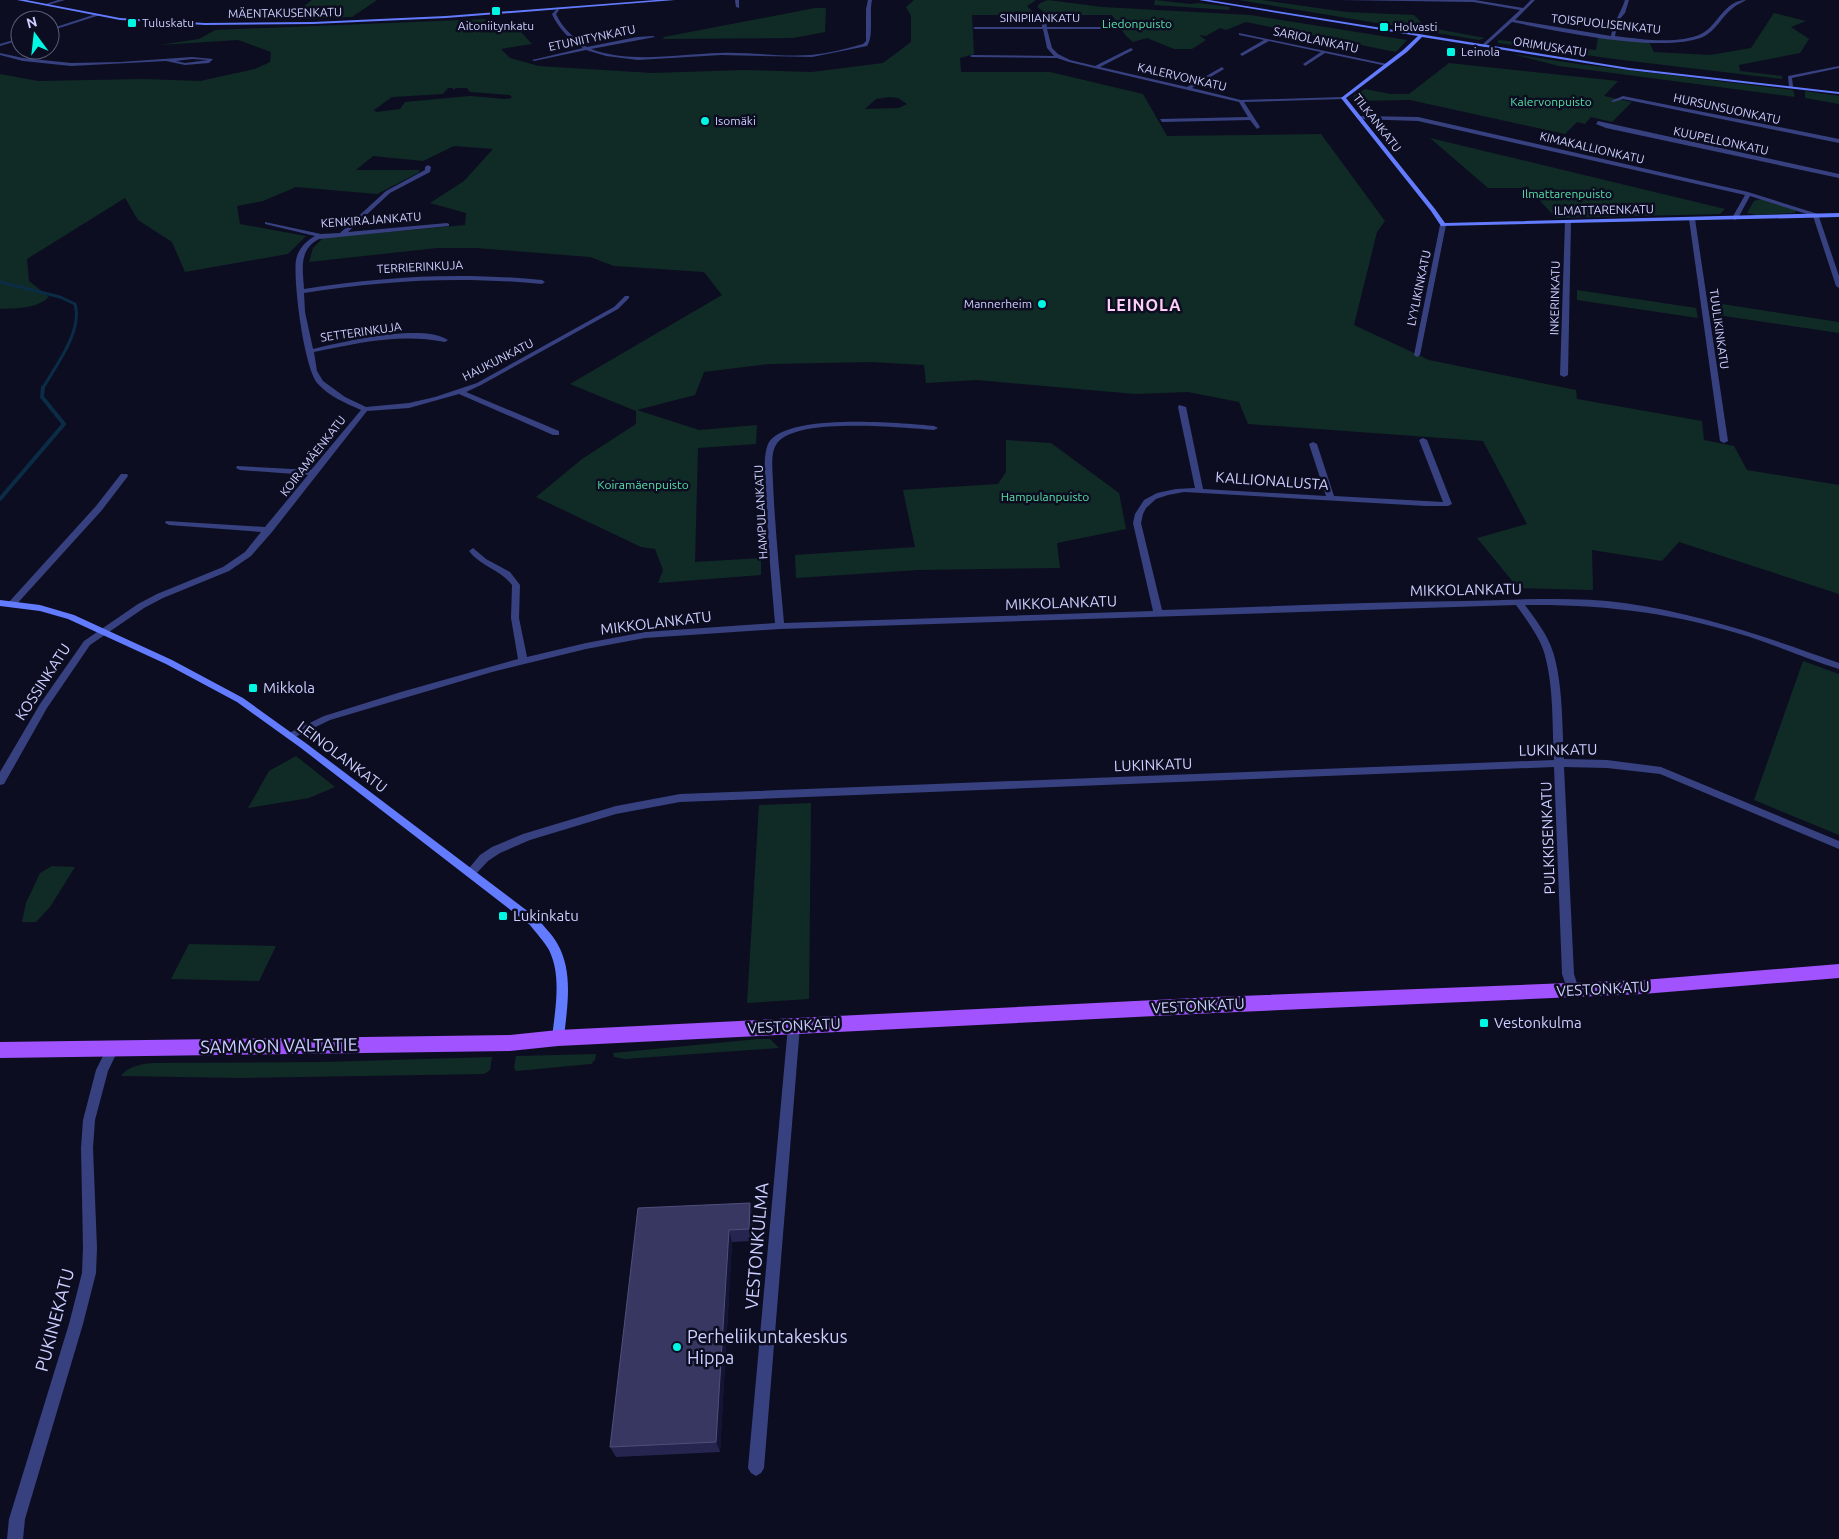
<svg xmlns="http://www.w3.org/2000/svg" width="1839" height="1539" font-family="Ubuntu,sans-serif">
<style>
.green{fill:#102b25;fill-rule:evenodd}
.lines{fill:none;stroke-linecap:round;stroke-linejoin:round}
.stream-far1{stroke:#0b2c46;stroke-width:3}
.stream{stroke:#0b2c46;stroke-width:4}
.street{fill:#374180;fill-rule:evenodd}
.secondary{fill:#637bff;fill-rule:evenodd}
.primary{fill:#a053ff;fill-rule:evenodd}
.wall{fill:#26254f}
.shaded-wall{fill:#141435}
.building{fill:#373762;stroke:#4f4f7b}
.poi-dot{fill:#00f7e3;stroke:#0d0d21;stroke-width:2}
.labels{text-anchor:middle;stroke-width:5;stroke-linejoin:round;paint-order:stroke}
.far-street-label{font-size:12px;fill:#cccfff;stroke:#0d0d21}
.far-poi-label{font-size:12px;fill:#cccfff;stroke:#0d0d21;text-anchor:start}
.far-park-label{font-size:12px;fill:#57e0a5;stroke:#0d0d21}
.street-label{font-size:15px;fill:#cccfff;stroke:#0d0d21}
.poi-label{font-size:15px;fill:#cccfff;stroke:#0d0d21;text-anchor:start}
.far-district-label{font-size:16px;font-weight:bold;letter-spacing:1px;fill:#ffcef6;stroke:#0d0d21}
.near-street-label{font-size:18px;fill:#cccfff;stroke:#0d0d21}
.near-poi-label{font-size:18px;fill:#cccfff;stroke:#0d0d21;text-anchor:start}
</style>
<rect width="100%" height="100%" fill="#0d0d21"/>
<g class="green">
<path d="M312,0h65l-25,17 -64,2z"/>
<path d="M914,0h122l-9,6 9,9h-64l2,39 -14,4 1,14h89l93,22 24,42 154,-2 64,87 -8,11 -23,93 75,35 147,30 1,9 125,22 2,19 30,6 13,24 92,15v109l-160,-52 -17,19 -70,-11 1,40 -75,-2 -41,-50 50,-14 -44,-83 -235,-17 -9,-22 -51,-10 -53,2 -158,-14 -51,3 -2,-18 -53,-3 -102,2 -65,8 -9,23 -58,15 62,20 58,-5 -1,19 -58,4 -3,114 66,-4v17l-103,8 5,-13 -8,-21 -14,-2 -105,-50 46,-38 54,-35v-13l-66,-27 152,-89 -18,-23 -90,-6 -24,-9 -114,-9h-39l-128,14 4,-14 10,-10 142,-13 1,-12 -36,-10 34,-22 29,-32 -39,-3 -31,15 -50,-5 -17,14h64l-2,3 -41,21 -81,-7 -33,14 -26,5 3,18 66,12 -18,18 -103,18 -13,-30 -34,-22 -13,-22 -98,61 2,22 20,16c-13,12 -32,11 -49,12v-235l38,7 106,-2 56,2 55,-12 15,-7 1,-10 -33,-12 -79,5 40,-6 16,-9 272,-11 -11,10 44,2 12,13 -31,5 9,9 29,8 113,7 92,-3 68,2 71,-9 28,-21v-26l-5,-9zM448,88h5v2l3,-2h11l3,4 40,3 2,3 -7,1 -35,-3 -65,6 -5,7 -24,3 -2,-2 18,-13 51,-3zM890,97l8,1 9,6 -8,4 -34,1 11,-10z"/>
<path d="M1048,0l54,7 148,8 157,25 -11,12 -150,-30 -20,8 -6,-2 -14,8 -7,-1 7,5 -14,9h-18l-27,-11 -14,4 -7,-6 -14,-21h-64l-11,-8 3,-4z"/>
<path d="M1155,0l35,4 9,-1 31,4 -1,3 -75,-5z"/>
<path d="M1239,0h22l85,12 68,3 12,12 59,11 -6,2z"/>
<path d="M815,8h11l-1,24 -32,6 -130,1 1,-2z"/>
<path d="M1774,13l32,8 -15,6 18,12 -9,14 -61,12 1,6 42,5v3l-160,-19 -124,-17v-3l98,10 2,-13 51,5 5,10 56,3 41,-7z"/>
<path d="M1512,54l66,10 215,26 2,7 -236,-31z"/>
<path d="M1449,63l169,18 -14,15 28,6 -20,20 -21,-5 -6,7 -8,-2 -12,12 -155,-34 -54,1 -3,-5 12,-7 26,5h18z"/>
<path d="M1805,91l34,5v8l-34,-6z"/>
<path d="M1430,138l295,71 -5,5 -164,4 -28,-30h-40z"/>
<path d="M1761,199l32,10 3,2 -1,2 -39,2 -9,-2 7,-12z"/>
<path d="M1577,290l119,18 2,10 -121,-18z"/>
<path d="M1715,303l124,19v11l-122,-18z"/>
<path d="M1006,440l45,3 68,50 7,36 -69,14 3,25 -142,2 -122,8 -1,-23 120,-8 -12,-57 95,-6 8,-12z"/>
<path d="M1803,661l36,13v161l-85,-35z"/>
<path d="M296,756l39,31 -26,11 -61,10 21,-37z"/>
<path d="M811,803l-2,196 -62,4 12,-198z"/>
<path d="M52,866l23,1 -25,40 -14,15h-14l4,-19 14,-30z"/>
<path d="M189,944l87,2 -17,35 -88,-2z"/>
<path d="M758,1039h12l9,9 -154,11 -11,-2 -1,-4z"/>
<path d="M596,1054l-1,6 -4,4 -75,7 -2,-3 2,-12z"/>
<path d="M492,1057l-2,13 -6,4 -243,4 -120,-2c7,-10 21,-12 32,-13l171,-1z"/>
</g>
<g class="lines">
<path class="stream-far1" d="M0,282l60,15 15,7c8,27 -19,61 -32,84"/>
<path class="stream" d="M0,499l64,-75 -22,-27 1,-10"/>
<g class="street">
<path d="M58,0h7l-17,5 -2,-1z"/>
<path d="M735,0h4v8l-3,-1z"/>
<path d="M868,0h4c-3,13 2,36 -5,46l-55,11 -91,-2 -83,5 -32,-4 -20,-6 -52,11 -2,-1 51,-12c-13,-8 -25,-20 -31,-34l5,-5 2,1 -3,4c6,14 19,25 31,33l50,-10 16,-1 2,1 -64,12c40,15 87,5 129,4 30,-1 61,4 91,2 18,-2 35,-6 52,-11l3,-3v-32z"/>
<path d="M1340,0h135l48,8 8,-8h4l-20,20 96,16c3,-16 9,-21 14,-36h4l-4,13 -7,8 -3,15c25,3 62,9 86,-2 17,-8 23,-34 45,-34 -4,3 -9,4 -13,8 -11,8 -17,23 -30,29 -42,17 -145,-6 -191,-15l-28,25 -2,-2 38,-35 -47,-8z"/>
<path d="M96,14l4,1 -50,16v-2z"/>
<path d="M1044,22l2,1 1,4h61l-2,2h-59l5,19 6,6 12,6 25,6 36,-18 2,2 -33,17 87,20 35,-20 2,2 -32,19 49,12 102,-3 2,1 -2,1 -99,3 16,25 -3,2 -7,-9 -88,2 -2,-3 88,-2 -9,-15 -170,-40 -12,-4 -85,-1 -2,-1 2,-1 82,1 -7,-8 -4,-19h-68l-2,-1 2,-1h67v-4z"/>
<path d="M1239,33l148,31 2,1 -2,1 -62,-13 -20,13 -2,-2 18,-12 -52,-11 -27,15 -2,-2 24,-14 -25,-5z"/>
<path d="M20,38v2l-20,6v-2z"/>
<path d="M0,53l23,5 48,5 49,-1 72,-5 21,2 -4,4 -24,2 -19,-4 -95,5 -48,-5 -23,-6zM192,59l16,1 -23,3 -9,-2z"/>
<path d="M1839,66v2l-47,10 1,9 -2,1 -2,-1 -1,-11z"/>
<path d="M1623,96l216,43v4l-216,-44 -10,3 -2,-1z"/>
<path d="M1360,116l58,1 330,75 70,22 21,62v12l-3,-2 -23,-70 -63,-20 -12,22 -3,2 -3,-2 13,-23 -327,-74 -60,-2z"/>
<path d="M1598,121l241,53v4l-233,-50 -10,-4z"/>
<path d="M428,165l3,2 -1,5 -40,21 -42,39 99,-9 2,1v2l-130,13c-21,11 -16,31 -15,50 81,-13 156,-17 238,-9l3,2 -3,2c-82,-8 -157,-4 -238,9l1,19 8,37c31,-7 108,-26 135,-9l-3,2c-45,-9 -87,1 -131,10l3,19 6,10 22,16 21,10 43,-4 26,-6 42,-14 137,-76 11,-11h4v2l-11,11 -137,76 -15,7 93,39v4h-6l-94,-41 -50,14 -42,3 -95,121 -21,24 -22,15 -66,27 -19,10 -54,37 -43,63 -43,76 -4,1v-13l40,-68 44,-63 54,-37 19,-10 66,-27 22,-15 16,-20 -92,-7 -4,-2 1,-2 99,6 43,-52 -68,-5 -4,-2 1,-2 74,4 50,-60c-16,-7 -32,-14 -43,-26 -14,-15 -25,-104 -22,-124 2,-11 10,-19 19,-24l-50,-12v-2l56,12 19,-1 46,-42 39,-21v-3z"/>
<path d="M1692,217l3,2 33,222 -4,2 -4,-2 -31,-222z"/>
<path d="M1568,220l3,2 -3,153 -4,2 -4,-2 5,-153z"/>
<path d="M1443,223l3,2 -26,130 -3,2 -3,-2 26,-130z"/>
<path d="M1179,405l7,2 17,82 123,7 -17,-52 4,-2 4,2 17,52 109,6 -24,-62 4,-2 4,2 25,64 -4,2h-22l-242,-14 -16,3 -12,4 -10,9 -3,6 -2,9 21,87c101,-3 202,-8 303,-9 53,-1 107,-5 159,2 77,11 142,34 215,60v6c-30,-9 -59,-22 -89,-32 -74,-24 -147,-33 -225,-32 10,14 23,30 28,47 10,32 9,73 11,107l43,1 54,7 178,74v8l-179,-75 -53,-6 -43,-1 10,207 5,16 -2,4 -4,1 -4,-1 -7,-20 -8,-207 -874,35 -64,12 -86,26 -30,13 -12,8 -14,15h-8l-1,-3 15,-18 12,-8 31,-13 93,-28 64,-12 874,-34c-2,-36 0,-74 -10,-108 -5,-16 -18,-33 -28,-47l-736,24 -135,9 -59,11 -94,23 -162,48 -37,18h-6l-2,-2 2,-2 37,-18 77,-24 117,-33 -7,-41 1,-33c-11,-15 -32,-19 -43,-34l4,-3 13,11 24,13 10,13 -1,33 8,39 59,-14 59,-11 130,-9c-4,-45 -8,-91 -9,-137 -1,-12 -3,-30 2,-42 16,-32 135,-21 166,-18l4,2 -4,2c-30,-2 -142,-14 -158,15 -6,9 -3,28 -3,38 2,47 7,93 11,140l369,-12 -20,-88 2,-9 9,-14 13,-7 19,-4 19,-1 -17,-81z"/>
<path d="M121,474h6l1,2 -26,34 -87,96h-6l-1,-2 1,-2 87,-96z"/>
<path d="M794,1021l4,1 2,4 -36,442 -3,5 -5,3 -5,-3 -3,-5 40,-442 2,-4z"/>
<path d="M113,1043l4,1 2,4 -11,23 -13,49 -2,28 4,100 -1,25 -13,51 -58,195 -2,20h-16l2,-20 60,-195 13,-51 1,-25 -2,-100 2,-28 13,-50 13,-26z"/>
</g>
<g class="secondary">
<path d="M17,0h9l94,18 85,5 108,-1 133,-6 210,-16h19l-229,18 -133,6 -108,1 -85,-5z"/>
<path d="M1199,0h10l420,68 210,24v2l-210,-24 -207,-33 -15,15 -61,46 89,111 10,14 394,-10v4l-398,9 -10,-15 -90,-113 62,-48 15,-14z"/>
<path d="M0,600l40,5 34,10 98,45 71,38 64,46 231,175c6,8 14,15 19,24 17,29 10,64 7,95l-2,4 -4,1 -4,-1 -2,-4c3,-28 10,-62 -3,-88 -5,-9 -13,-17 -19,-25l-229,-177 -64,-46 -71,-38 -98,-45 -28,-8 -40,-5z"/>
</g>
<path class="primary" d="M1839,964v14l-196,16 -428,19 -657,33 -48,5 -510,7v-16l510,-7 48,-5 657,-33 428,-17z"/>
</g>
<path class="wall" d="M638,1208l115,7 -1,26 -20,1 -12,210 -104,5 -6,-10z"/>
<g class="shaded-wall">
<path d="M750,1203l3,12 -1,26 -3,-12z"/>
<path d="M729,1230l3,12 -12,210 -4,-10z"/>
</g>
<path class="building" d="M750,1203l-1,26 -20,1 -13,212 -106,5 28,-239z"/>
<g class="poi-dot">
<rect x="491" y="6" width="10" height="10" rx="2.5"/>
<rect x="127" y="18" width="10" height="10" rx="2.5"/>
<rect x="1379" y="22" width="10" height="10" rx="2.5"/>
<rect x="1446" y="47" width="10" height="10" rx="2.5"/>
<circle cx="705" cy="121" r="5"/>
<circle cx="1042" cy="304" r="5"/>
<rect x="248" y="683" width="10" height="10" rx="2.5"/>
<rect x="498" y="911" width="10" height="10" rx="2.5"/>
<rect x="1479" y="1018" width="10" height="10" rx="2.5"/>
<circle cx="677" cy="1347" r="5"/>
</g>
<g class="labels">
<g class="far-street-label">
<text transform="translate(285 13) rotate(-1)" y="4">MÄENTAKUSENKATU</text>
<text x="1040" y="22">SINIPIIANKATU</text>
<text transform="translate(1606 24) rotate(6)" y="4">TOISPUOLISENKATU</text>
<text transform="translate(592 38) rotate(-12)" y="4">ETUNIITYNKATU</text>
<text transform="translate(1316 40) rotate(12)" y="4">SARIOLANKATU</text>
<text transform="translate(1550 47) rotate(9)" y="4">ORIMUSKATU</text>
<text transform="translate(1182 77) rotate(13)" y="4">KALERVONKATU</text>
<text transform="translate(1727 109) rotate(12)" y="4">HURSUNSUONKATU</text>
<text transform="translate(1377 123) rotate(52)" y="4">TILKANKATU</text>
<text transform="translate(1721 141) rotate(12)" y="4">KUUPELLONKATU</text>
<text transform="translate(1592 148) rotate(13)" y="4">KIMAKALLIONKATU</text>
<text transform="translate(1604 210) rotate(-1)" y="4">ILMATTARENKATU</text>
<text transform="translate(371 220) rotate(-4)" y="4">KENKIRAJANKATU</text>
<text transform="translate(420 267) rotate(-3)" y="4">TERRIERINKUJA</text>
<text transform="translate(1419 288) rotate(-78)" y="4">LYYLIKINKATU</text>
<text transform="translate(1555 298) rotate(-89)" y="4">INKERINKATU</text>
<text transform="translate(1719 329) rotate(82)" y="4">TUULIKINKATU</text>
<text transform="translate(361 332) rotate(-8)" y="4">SETTERINKUJA</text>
<text transform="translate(498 360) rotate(-27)" y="4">HAUKUNKATU</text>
<text transform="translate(313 456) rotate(-52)" y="4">KOIRAMÄENKATU</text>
<text transform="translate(761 512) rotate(-93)" y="4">HAMPULANKATU</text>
</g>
<g class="far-poi-label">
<text x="142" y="27">Tuluskatu</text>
<text x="496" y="30" text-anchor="middle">Aitoniitynkatu</text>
<text x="1394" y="31">Holvasti</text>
<text x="1461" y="56">Leinola</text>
<text x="715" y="125">Isomäki</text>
<text x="1032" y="308" text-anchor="end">Mannerheim</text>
</g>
<g class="far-park-label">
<text x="1137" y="28">Liedonpuisto</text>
<text x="1551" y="106">Kalervonpuisto</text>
<text x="1567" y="198">Ilmattarenpuisto</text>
<text x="643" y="489">Koiramäenpuisto</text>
<text x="1045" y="501">Hampulanpuisto</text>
</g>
<g class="street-label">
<text transform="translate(1272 481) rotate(4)" y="5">KALLIONALUSTA</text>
<text transform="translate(1466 590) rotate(-1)" y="5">MIKKOLANKATU</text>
<text transform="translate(1061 603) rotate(-2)" y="5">MIKKOLANKATU</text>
<text transform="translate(656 623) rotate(-7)" y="5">MIKKOLANKATU</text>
<text transform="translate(43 682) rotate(-57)" y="5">KOSSINKATU</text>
<text transform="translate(1558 750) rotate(-1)" y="5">LUKINKATU</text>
<text transform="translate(342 757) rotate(37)" y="5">LEINOLANKATU</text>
<text transform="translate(1153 765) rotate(-2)" y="5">LUKINKATU</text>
<text transform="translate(1548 838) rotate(-92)" y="5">PULKKISENKATU</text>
<text transform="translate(1603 989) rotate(-3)" y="5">VESTONKATU</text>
<text transform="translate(1198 1006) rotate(-3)" y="5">VESTONKATU</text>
<text transform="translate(794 1026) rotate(-3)" y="5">VESTONKATU</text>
</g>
<g class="poi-label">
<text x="263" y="693">Mikkola</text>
<text x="513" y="921">Lukinkatu</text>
<text x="1494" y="1028">Vestonkulma</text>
</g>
<g class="far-district-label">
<text x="1144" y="311">LEINOLA</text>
</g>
<g class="near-street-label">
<text transform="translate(279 1046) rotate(-1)" y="6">SAMMON VALTATIE</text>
<text transform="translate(757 1246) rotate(-85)" y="6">VESTONKULMA</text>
<text transform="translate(55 1320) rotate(-75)" y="6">PUKINEKATU</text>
</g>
<g class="near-poi-label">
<text x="687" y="1343">Perheliikuntakeskus<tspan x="687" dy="21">Hippa</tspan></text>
</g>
</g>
<g transform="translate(35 35) rotate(345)"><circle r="24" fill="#0d0d21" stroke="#595b7a"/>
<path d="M0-4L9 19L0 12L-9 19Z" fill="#00f7e3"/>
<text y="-8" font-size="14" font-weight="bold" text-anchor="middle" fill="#cccfff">N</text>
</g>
</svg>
